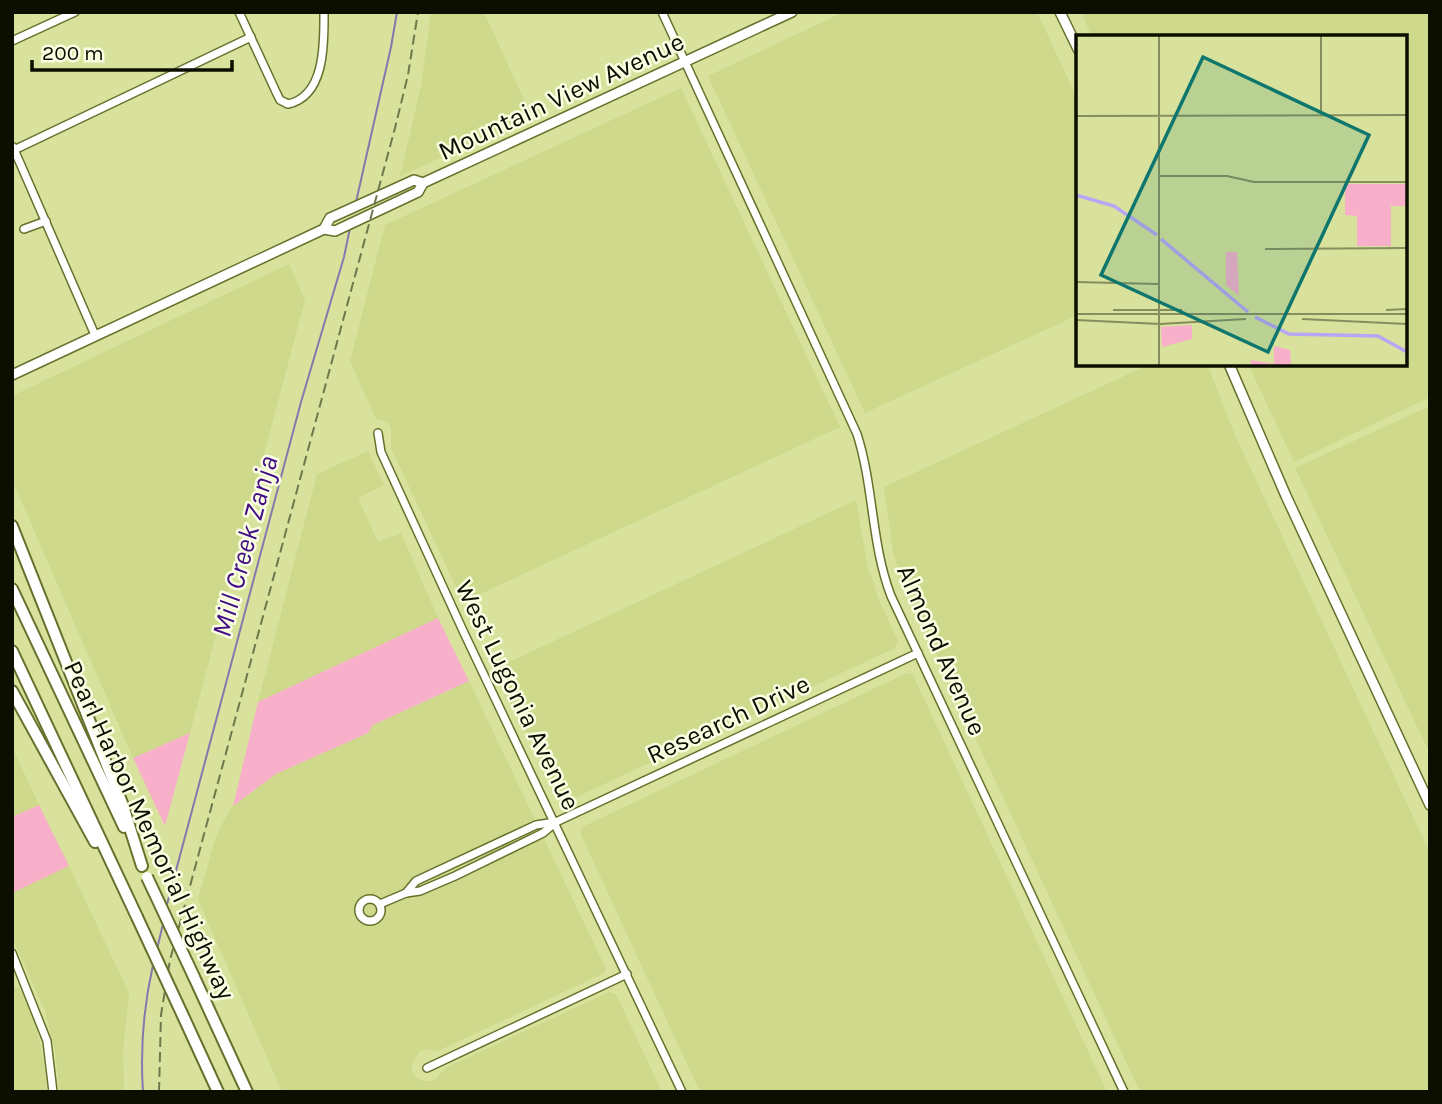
<svg xmlns="http://www.w3.org/2000/svg" width="1442" height="1104" font-family="Karla,sans-serif">
<style>
.built{fill:#ced98b}
.green{fill:#f8afca}
.lines{fill:none;stroke-linecap:round;stroke-linejoin:round}
.stream{stroke:#8578ac;stroke-width:2}
.minor-casing{stroke:#68702c;stroke-width:10}
.major-casing{stroke:#68702c;stroke-width:12}
.highway-casing{stroke:#68702c;stroke-width:14}
.minor{stroke:#fff;stroke-width:7}
.major{stroke:#fff;stroke-width:9}
.highway{stroke:#fff;stroke-width:10}
.rail{stroke:#71774d;stroke-width:2;stroke-dasharray:10 5;stroke-linecap:butt}
.highway-bridge-casing{stroke:#68702c;stroke-width:14;stroke-linecap:butt}
.highway-bridge{stroke:#fff;stroke-width:10}
.labels{text-anchor:middle;stroke-width:5;stroke-linejoin:round;paint-order:stroke}
.street-label{font-size:26px;fill:#0c0e00;stroke:#faffe3}
.water-label{font-size:28px;font-style:italic;fill:#430d85;stroke:#faffe3}
.inset-river{fill:none;stroke:#b9a5f6;stroke-width:3.5}
.inset-road{fill:none;stroke:#868d5e;stroke-width:2}
.view{fill:#0f766e;fill-opacity:0.15;stroke:#0f766e;stroke-width:3.5}
.inset-edge{fill:none;stroke:#0c0e00;stroke-width:3.5}
</style>
<rect width="100%" height="100%" fill="#d8e29c"/>
<g class="built">
<path d="M431,12h53l48,105 -132,59 21,-90z"/>
<path d="M844,12h193l41,88v215l-213,98 -157,-337z"/>
<path d="M1081,12h349v385l-136,65 -46,-98h157v-327h-313z"/>
<path d="M681,88l159,339 -377,175 -72,-154v-21l-5,-6 -10,-2 -26,-58 35,-136z"/>
<path d="M289,264l16,36 -115,433 -57,25 -121,-278v-84z"/>
<path d="M1150,364h57l28,71 195,418v239h-290l-239,-514 -8,-26 -9,-65z"/>
<path d="M1430,406v348l-135,-286z"/>
<path d="M368,451l16,34 -26,13 20,44 23,-9 37,85 -180,84 59,-228z"/>
<path d="M856,500l12,68 11,32 19,41 -3,7 -327,153 -7,-3 -19,-40 -36,-62 -12,-27z"/>
<path d="M907,673l6,2 194,417h-407l-119,-257 1,-8z"/>
<path d="M469,681l137,288 -2,4 -166,78 -12,-2 -7,3 -8,13 2,9 9,7h12l11,-13 164,-76 7,2 46,98h-380l-84,-193 17,-59 9,-20 9,-14 43,-32 92,-41 5,-8z"/>
<path d="M12,747l27,58 -27,12z"/>
<path d="M69,866l60,127 -6,57 1,42h-64l-5,-42 -10,-39 -33,-74v-44z"/>
<path d="M12,985l10,5 12,29 10,43 3,30h-35z"/>
</g>
<g class="green">
<path d="M438,618l31,63 -96,44 -5,8 -92,41 -43,32 25,-104z"/>
<path d="M190,733l-25,93 -32,-68z"/>
<path d="M39,805l30,61 -57,27v-76z"/>
</g>
<g class="lines">
<g class="stream">
<path d="M356,202l35,-155 6,-35"/>
<path d="M166,908l135,-506 43,-145 6,-29"/>
<path d="M157,949l6,-25"/>
<path d="M143,1092c-3,-45 0,-83 10,-127"/>
</g>
<g class="minor-casing">
<g id="minor">
<path d="M239,12l38,82 3,6 8,4c38,-8 36,-63 36,-92"/>
<path d="M662,12l195,422c17,53 14,110 34,162l233,496"/>
<path d="M12,41l63,-29"/>
<path d="M13,147l82,188"/>
<path d="M14,150l237,-113"/>
<path d="M24,229l22,-8"/>
<path d="M378,433l3,19 84,183 217,457"/>
<path d="M406,893l10,-12 120,-56 19,-3"/>
<circle cx="370" cy="910" r="11"/>
<path d="M380,904l26,-11 14,-2 35,-15 88,-43 13,-11 362,-169"/>
<path d="M12,953l35,88 6,51"/>
<path d="M427,1068l200,-94"/>
</g>
</g>
<g class="major-casing">
<g id="major">
<path d="M1060,12l18,37"/>
<path d="M324,229l6,-11 9,-4 75,-34 9,3"/>
<path d="M1229,364l57,132 144,309"/>
<path d="M12,375l312,-146 11,2 83,-39 5,-9 369,-171"/>
</g>
</g>
<g class="highway-casing">
<g id="highway">
<path d="M12,526l110,277 20,63"/>
<path d="M12,589l112,238"/>
<path d="M12,651l125,266"/>
<path d="M12,691l83,151"/>
<path d="M194,977l53,115"/>
<path d="M184,1018l34,74"/>
</g>
</g>
<use href="#minor" class="minor"/>
<use href="#major" class="major"/>
<use href="#highway" class="highway"/>
<path class="rail" d="M159,1092l2,-77 9,-55 225,-832 13,-53 10,-63"/>
<g class="highway-bridge-casing">
<g id="highway-bridge">
<path d="M147,877l47,100"/>
<path d="M137,917l47,101"/>
</g>
</g>
<use href="#highway-bridge" class="highway-bridge"/>
</g>
<g class="labels">
<g class="street-label">
<text transform="translate(561 96) rotate(-25)" y="9">Mountain View Avenue</text>
<text transform="translate(942 650) rotate(66)" y="9">Almond Avenue</text>
<text transform="translate(518 695) rotate(64)" y="9">West Lugonia Avenue</text>
<text transform="translate(728 719) rotate(-25)" y="9">Research Drive</text>
<text transform="translate(150 830) rotate(65)" y="9">Pearl Harbor Memorial Highway</text>
</g>
<g class="water-label">
<text transform="translate(244 546) rotate(-75)" y="10">Mill Creek Zanja</text>
</g>
</g>
<g transform="translate(1076 35)">
<rect width="331" height="331" fill="#d8e29c"/>
<path d="M269,149h62v22h-16v40h-34v-30l-12,-1zM150,217h11l2,44 -13,-11zM116,290v14l-30,8 -1,-20zM198,311l16,4 1,15h-40v-5l23,4z" fill="#f8afca"/>
<path class="inset-river" d="M0,160l38,11 43,29M85,204l87,73M179,282l34,17 89,2 29,16"/>
<path class="inset-road" d="M83,1v80M0,81l331,-1M83,81v108M245,81v-80M83,141h68l27,6h153M83,189v141M189,214l142,-1M0,247l82,2M37,275h69M310,275l21,-1M0,279h331M226,284l105,5M0,285l84,4 86,-5"/>
<path class="view" d="M127,22l166,78 -101,217 -167,-77z"/>
<rect width="331" height="331" class="inset-edge"/>
</g>
<rect width="1442" height="1104" fill="none" stroke="#0c0e00" stroke-width="28"/>
<path d="M32 60v10h200v-10" fill="none" stroke="#0c0e00" stroke-width="3.5"/>
<text x="42" y="60" font-size="21" fill="#0c0e00" stroke="#faffe3" stroke-width="5" paint-order="stroke">200 m</text>
</svg>
